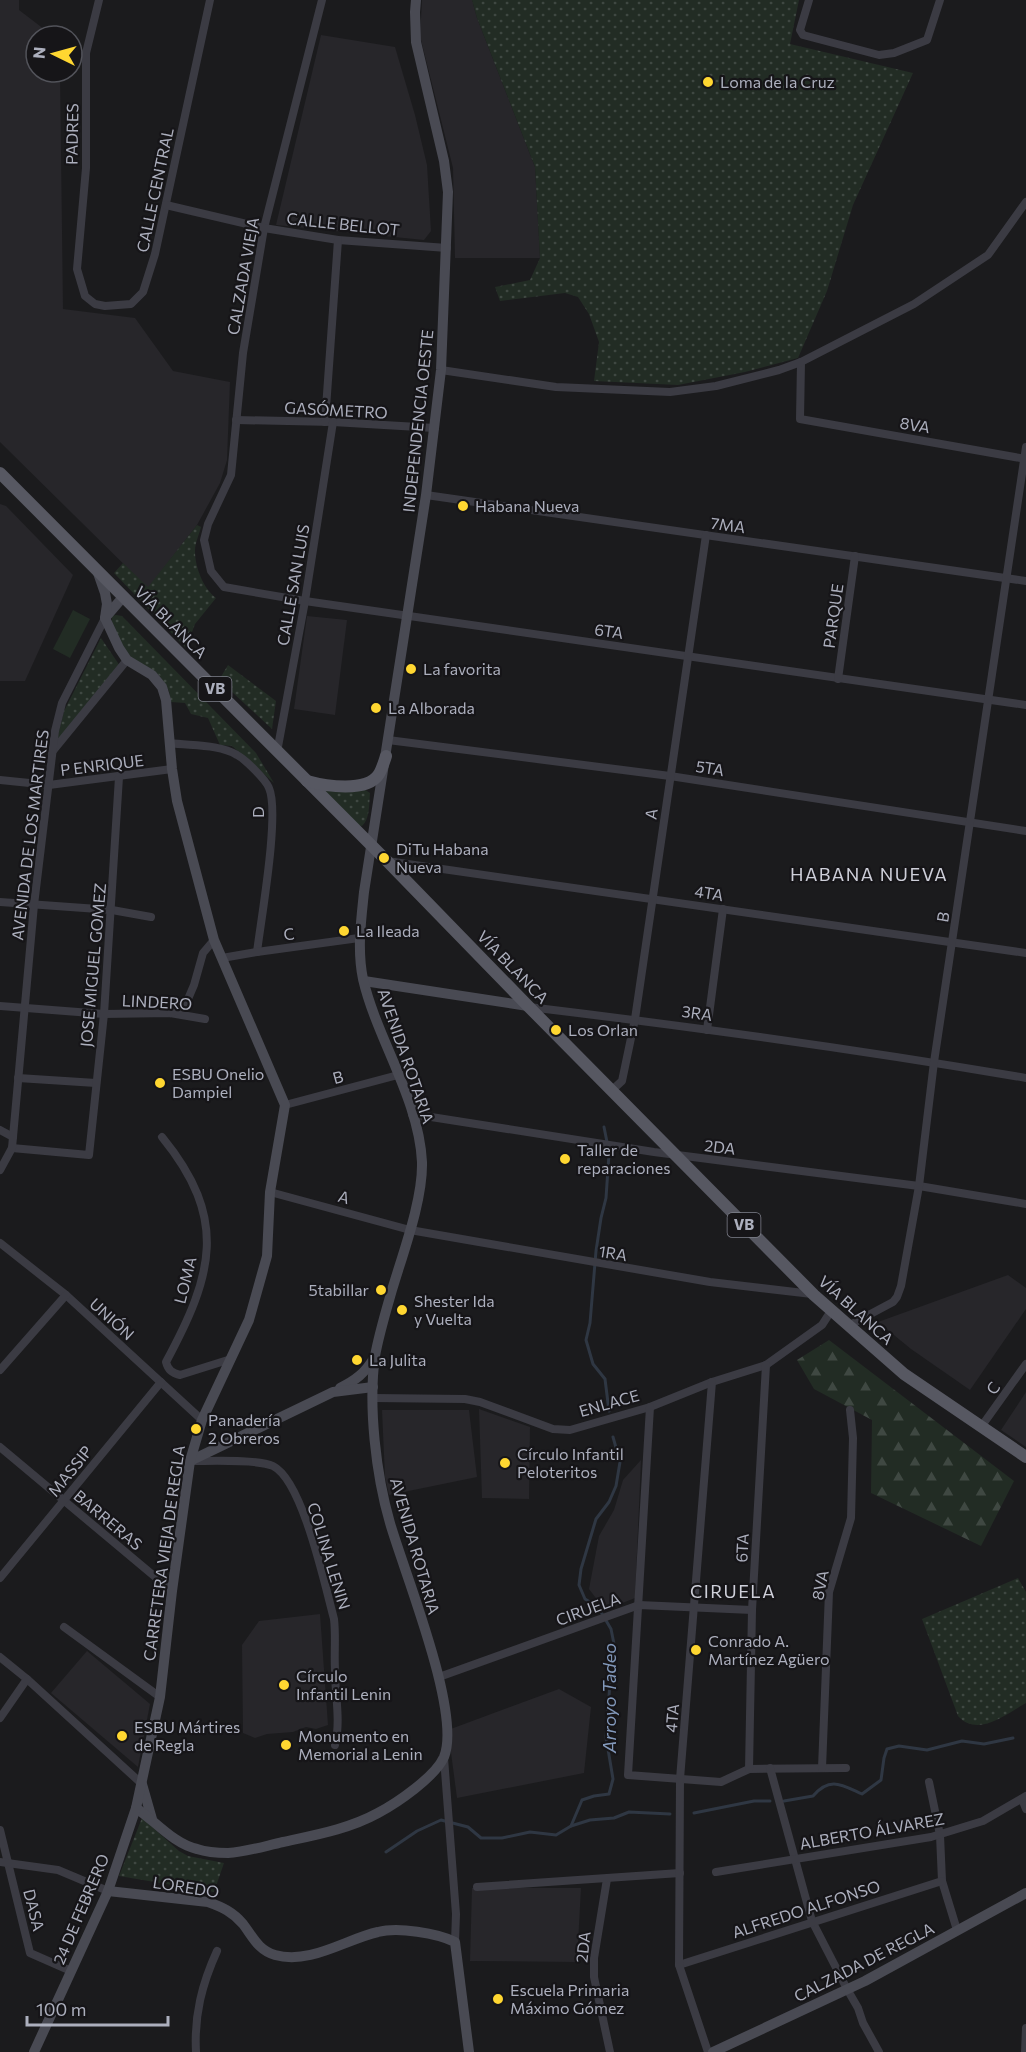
<svg xmlns="http://www.w3.org/2000/svg" width="1026" height="2052" font-family="Commissioner,sans-serif">
<style>
.built{fill:#27262a}
.grass{fill:url(#grass-dots)}
.forest{fill:url(#forest-firs)}
.pitch{fill:#222c24}
.lines{fill:none;stroke-linecap:round;stroke-linejoin:round}
.stream{stroke:#2f3743;stroke-width:3}
.street{stroke:#3b3b43;stroke-width:8}
.secondary{stroke:#494a53;stroke-width:10}
.primary{stroke:#575862;stroke-width:12}
.poi-dot{fill:#ffd731;stroke:#161518;stroke-width:2}
.labels{text-anchor:middle;stroke-width:4.5;stroke-linejoin:round;paint-order:stroke}
.shield{fill:#161518;stroke:#7f818c;stroke-width:1.5}
.shield-label{font-size:15px;font-weight:bold;fill:#acafbd}
.poi-label{font-size:16px;fill:#acafbd;stroke:#161518;text-anchor:start}
.street-label{font-size:16px;fill:#acafbd;stroke:#161518}
.neighbourhood-label{font-size:18px;letter-spacing:1.5px;fill:#cecfd9;stroke:#161518}
.water-label{font-size:18px;font-style:italic;fill:#8298ba;stroke:#161518}
</style>
<defs>
<pattern id="grass-dots" width="8" height="8" patternUnits="userSpaceOnUse" patternTransform="scale(1.5)"><rect width="8" height="8" fill="#222c24"/><path d="M2 2h.1M6 6h.1" fill="none" stroke="#3f4842" stroke-width="1.8" stroke-linecap="round"/></pattern>
<pattern id="forest-firs" width="22" height="20" patternUnits="userSpaceOnUse" patternTransform="scale(1.5)"><rect width="22" height="20" fill="#222c24"/><path d="M5 1l3.5 6h-7zM16 11l3.5 6h-7z" fill="#3f4842"/></pattern>
</defs>
<rect width="100%" height="100%" fill="#1b1b1d"/>
<g class="built">
<path d="M0,0h19v10l34,26h-17v36h24l3,237 72,9 38,53 57,11 -3,78 -7,23 -23,42 -49,63 -148,-146z"/>
<path d="M422,0h50l5,18 58,149 5,91h-85l-2,-90 -33,-132z"/>
<path d="M321,35l74,12 20,68 12,50 4,66 -7,9 -148,-15z"/>
<path d="M0,504l6,2 67,69 -48,106h-25z"/>
<path d="M307,616l40,4 -12,95 -41,-6z"/>
<path d="M1008,1275l18,13v21l-56,81 -59,-41 -33,-27z"/>
<path d="M1026,1392v55l-25,-17z"/>
<path d="M479,1409l51,18 -1,72 -47,-1z"/>
<path d="M382,1410h87l8,67 -88,18 -4,-18z"/>
<path d="M641,1460l-6,138 -30,12 -16,-21 10,-53 15,-26 9,-30z"/>
<path d="M320,1614l8,111 -12,4 -10,-2 -13,5 -26,2 -12,4 -12,-5 -1,-88 17,-24z"/>
<path d="M87,1651l63,53 -12,63 -87,-74z"/>
<path d="M559,1689l32,18 -7,66 -127,25 -9,-68z"/>
<path d="M472,1888h109l-4,74 -107,-1z"/>
</g>
<g class="grass">
<path d="M472,0h327l-9,44 123,29 -60,132 -26,86 -29,67 -53,14 -67,13 -84,-4 5,-39 -10,-28 -11,-17 -13,-4 -65,8 -5,-14 35,-7 10,-22 -5,-91 -58,-149z"/>
<path d="M197,525l4,2c-2,8 -6,16 -6,24 0,16 8,37 21,47l-21,26 -9,24 -72,-75 9,-10 25,24z"/>
<path d="M116,615l6,1 134,137 18,30 -42,-37 -12,-1 -12,-27 -17,-4 -6,-11 -14,-1 -2,-11 -10,-16 -28,-18 -7,-7 -12,-28v-6z"/>
<path d="M101,638l19,28 -64,77 8,-32z"/>
<path d="M228,665l48,36 -4,28 -53,-49z"/>
<path d="M364,789l6,4c-1,11 0,26 -8,33l-4,-1 -37,-35z"/>
<path d="M1018,1578l8,14v111c-20,11 -48,35 -68,13l-36,-97z"/>
<path d="M142,1818l37,33 9,5 36,7 -10,29 -95,-16z"/>
</g>
<path class="forest" d="M829,1340l185,141 -33,65 -110,-53 1,-73 -58,-31 -17,-29z"/>
<path class="pitch" d="M73,610l17,9 -20,39 -17,-9z"/>
<g class="lines">
<g class="stream">
<path d="M604,1127l3,15"/>
<path d="M609,1411l-4,-32 -12,-15 -7,-24 4,-17 6,-72 5,-33 5,-20 3,-44"/>
<path d="M784,1801l29,-5c17,-20 29,-11 49,-2l19,-14 3,-22 3,-9 12,-3 28,4 35,-9 22,3 29,-6"/>
<path d="M694,1813l60,-12h16"/>
<path d="M571,1826l19,-6 24,-2 15,-6 41,2"/>
<path d="M386,1852l31,-21 24,-11 27,7 13,11h21l28,-6 26,3 15,-9 11,-26 12,-4 15,-2 4,-15 -7,-42 4,-54 5,-22 -1,-17 -3,-15 -13,-22 -13,-8 -6,-14 2,-16 15,-50 13,-17 7,-16 4,-24 -7,-25"/>
</g>
<g class="street">
<path d="M99,0l-13,53v115l-9,101 8,27 10,8 10,2 26,-2 12,-12 12,-38 55,-254"/>
<path d="M322,0l-58,228 -21,125 -12,122 -23,49 -4,16 7,31 13,16 81,14 721,104"/>
<path d="M809,0l-9,30 3,5 76,20 15,-2 33,-13 13,-40"/>
<path d="M166,205l98,23 74,12 109,8"/>
<path d="M801,362l-1,57 226,40"/>
<path d="M441,370l115,17 114,5 46,-6 63,-16 22,-8 113,-58 74,-49 38,-53"/>
<path d="M236,420l97,2 102,6"/>
<path d="M325,422l13,-182"/>
<path d="M426,495l600,86"/>
<path d="M838,679l17,-123"/>
<path d="M388,740l282,36 356,55"/>
<path d="M170,743c21,3 49,1 67,12 8,4 29,25 32,33 11,25 -8,131 -12,164"/>
<path d="M52,752l75,-92"/>
<path d="M277,752l28,-151 28,-179"/>
<path d="M0,780l49,5 123,-16"/>
<path d="M387,861l639,92"/>
<path d="M0,902l112,8 39,7"/>
<path d="M222,958l35,-6 102,-14"/>
<path d="M0,1006l104,8 66,-1 35,6"/>
<path d="M529,1007c166,20 332,43 497,71"/>
<path d="M171,1013l12,-5 5,-9 6,-14 9,-32 11,-13"/>
<path d="M707,1030l16,-121"/>
<path d="M18,1078l78,5"/>
<path d="M611,1091l11,-10 13,-62 71,-484"/>
<path d="M285,1105l113,-30"/>
<path d="M412,1114l242,38 265,34 107,18"/>
<path d="M0,1130l13,7"/>
<path d="M162,1137c67,82 51,138 4,225 2,8 6,11 14,13l51,-16"/>
<path d="M12,1148l77,7 15,-141 15,-237"/>
<path d="M0,1170l12,-22 22,-243 21,-174 7,-28 43,-85"/>
<path d="M270,1192l140,38 300,52 102,12"/>
<path d="M0,1243l66,52 136,125"/>
<path d="M848,1326l45,-24 4,-5 4,-11 18,-100 15,-124 92,-615"/>
<path d="M0,1370l66,-75"/>
<path d="M373,1398l92,1 15,3 73,27 17,1 80,-23 62,-25 54,-17 56,-40 9,-14"/>
<path d="M650,1407l-22,368 93,7 28,-13 97,-1"/>
<path d="M981,1427l45,-63"/>
<path d="M0,1447l172,144"/>
<path d="M194,1461c18,0 64,-2 79,5 30,15 52,120 61,153 2,17 0,34 1,51 0,26 6,50 0,75"/>
<path d="M0,1578l161,-196"/>
<path d="M64,1627l96,70"/>
<path d="M0,1657l27,22 115,105"/>
<path d="M439,1677l200,-72 113,5"/>
<path d="M0,1718l27,-39"/>
<path d="M444,1758l12,156 -1,28"/>
<path d="M770,1768l42,153 35,68 11,19 5,15 16,29"/>
<path d="M822,1768l7,-176 22,-74 2,-80 -3,-28"/>
<path d="M749,1769l3,-159 14,-245"/>
<path d="M929,1782l11,53 2,46 15,49"/>
<path d="M1022,1799l4,10"/>
<path d="M0,1830l30,123 41,18"/>
<path d="M0,1862l58,8 50,21"/>
<path d="M716,1872l215,-35 52,-16 43,-25"/>
<path d="M607,1879l-13,79v19l16,75"/>
<path d="M477,1887l203,-14"/>
<path d="M679,1965l263,-84"/>
<path d="M196,2052c-2,-37 6,-68 21,-101"/>
<path d="M708,2052l-29,-87 1,-186 32,-397"/>
<path d="M1025,2052l1,-24"/>
</g>
<g class="secondary">
<path d="M105,618l18,-21"/>
<path d="M364,981l164,25"/>
<path d="M340,1388c16,-8 25,-15 34,-30"/>
<path d="M190,1461l143,-69 40,-5"/>
<path d="M142,1784l10,35"/>
<path d="M136,1808c19,13 38,36 61,41 9,3 22,4 31,4 18,-1 37,-7 55,-11 32,-7 66,-13 95,-29 19,-10 57,-36 66,-56 18,-44 -40,-185 -54,-234 -14,-48 -22,-117 -15,-167 4,-22 11,-45 17,-66 11,-37 31,-90 30,-128 -3,-63 -45,-123 -59,-183 -6,-29 -2,-58 1,-87l62,-397 15,-125 7,-178 -4,-31 -28,-119 -1,-30 1,-12"/>
<path d="M108,1891l100,11c14,5 25,10 35,22 10,13 15,26 32,31 35,10 71,-16 103,-23 20,-5 59,1 77,10l14,110"/>
<path d="M34,2052l74,-161 28,-83 24,-111 12,-106 18,-130 12,-41 47,-100 18,-64 3,-64 15,-87 -71,-165 -37,-139 -5,-32 -6,-69 -4,-13 -10,-12 -25,-15 -8,-12 -14,-30 2,-14 -2,-11 -8,-23"/>
<path d="M713,2052l152,-71 161,-88"/>
</g>
<g class="primary">
<path d="M0,473l387,388 141,145 286,289 90,79 122,83"/>
<path d="M307,781c18,5 60,12 72,-7 3,-5 5,-12 7,-18"/>
</g>
</g>
<g class="poi-dot">
<circle cx="708" cy="82" r="6"/>
<circle cx="463" cy="506" r="6"/>
<circle cx="411" cy="669" r="6"/>
<circle cx="376" cy="708" r="6"/>
<circle cx="384" cy="858" r="6"/>
<circle cx="344" cy="931" r="6"/>
<circle cx="556" cy="1030" r="6"/>
<circle cx="160" cy="1083" r="6"/>
<circle cx="565" cy="1159" r="6"/>
<circle cx="381" cy="1290" r="6"/>
<circle cx="402" cy="1310" r="6"/>
<circle cx="357" cy="1360" r="6"/>
<circle cx="196" cy="1429" r="6"/>
<circle cx="505" cy="1463" r="6"/>
<circle cx="696" cy="1650" r="6"/>
<circle cx="284" cy="1685" r="6"/>
<circle cx="122" cy="1736" r="6"/>
<circle cx="286" cy="1745" r="6"/>
<circle cx="498" cy="1999" r="6"/>
</g>
<g class="labels">
<g class="shield">
<rect x="198.5" y="677" width="33" height="24" rx="4.5"/>
<rect x="727.5" y="1213" width="33" height="24" rx="4.5"/>
</g>
<g class="shield-label">
<text x="215" y="694">VB</text>
<text x="744" y="1230">VB</text>
</g>
<g class="poi-label">
<text x="720" y="88">Loma de la Cruz</text>
<text x="475" y="512">Habana Nueva</text>
<text x="423" y="675">La favorita</text>
<text x="388" y="714">La Alborada</text>
<text x="396" y="855">DiTu Habana<tspan x="396" dy="18">Nueva</tspan></text>
<text x="356" y="937">La Ileada</text>
<text x="568" y="1036">Los Orlan</text>
<text x="172" y="1080">ESBU Onelio<tspan x="172" dy="18">Dampiel</tspan></text>
<text x="577" y="1156">Taller de<tspan x="577" dy="18">reparaciones</tspan></text>
<text x="369" y="1296" text-anchor="end">5tabillar</text>
<text x="414" y="1307">Shester Ida<tspan x="414" dy="18">y Vuelta</tspan></text>
<text x="369" y="1366">La Julita</text>
<text x="208" y="1426">Panadería<tspan x="208" dy="18">2 Obreros</tspan></text>
<text x="517" y="1460">Círculo Infantil<tspan x="517" dy="18">Peloteritos</tspan></text>
<text x="708" y="1647">Conrado A.<tspan x="708" dy="18">Martínez Agüero</tspan></text>
<text x="296" y="1682">Círculo<tspan x="296" dy="18">Infantil Lenin</tspan></text>
<text x="134" y="1733">ESBU Mártires<tspan x="134" dy="18">de Regla</tspan></text>
<text x="298" y="1742">Monumento en<tspan x="298" dy="18">Memorial a Lenin</tspan></text>
<text x="510" y="1996">Escuela Primaria<tspan x="510" dy="18">Máximo Gómez</tspan></text>
</g>
<g class="street-label">
<text transform="translate(72 134) rotate(-89)" y="6">PADRES</text>
<text transform="translate(155 190) rotate(-78)" y="6">CALLE CENTRAL</text>
<text transform="translate(343 224) rotate(6)" y="6">CALLE BELLOT</text>
<text transform="translate(243 276) rotate(-80)" y="6">CALZADA VIEJA</text>
<text transform="translate(336 410) rotate(3)" y="6">GASÓMETRO</text>
<text transform="translate(418 421) rotate(-84)" y="6">INDEPENDENCIA OESTE</text>
<text transform="translate(915 425) rotate(10)" y="6">8VA</text>
<text transform="translate(728 525) rotate(8)" y="6">7MA</text>
<text transform="translate(293 585) rotate(-80)" y="6">CALLE SAN LUIS</text>
<text transform="translate(833 616) rotate(-82)" y="6">PARQUE</text>
<text transform="translate(171 622) rotate(45)" y="6">VÍA BLANCA</text>
<text transform="translate(609 631) rotate(8)" y="6">6TA</text>
<text transform="translate(102 765) rotate(-7)" y="6">P ENRIQUE</text>
<text transform="translate(710 768) rotate(9)" y="6">5TA</text>
<text transform="translate(258 812) rotate(-90)" y="6">D</text>
<text transform="translate(651 814) rotate(-82)" y="6">A</text>
<text transform="translate(30 835) rotate(-83)" y="6">AVENIDA DE LOS MARTIRES</text>
<text transform="translate(709 893) rotate(9)" y="6">4TA</text>
<text transform="translate(943 917) rotate(-81)" y="6">B</text>
<text transform="translate(289 934) rotate(-7)" y="6">C</text>
<text transform="translate(93 965) rotate(-85)" y="6">JOSE MIGUEL GOMEZ</text>
<text transform="translate(513 967) rotate(46)" y="6">VÍA BLANCA</text>
<text transform="translate(157 1002) rotate(3)" y="6">LINDERO</text>
<text transform="translate(697 1013) rotate(8)" y="6">3RA</text>
<text transform="translate(406 1056) rotate(71)" y="6">AVENIDA ROTARIA</text>
<text transform="translate(338 1077) rotate(-15)" y="6">B</text>
<text transform="translate(720 1147) rotate(7)" y="6">2DA</text>
<text transform="translate(344 1197) rotate(16)" y="6">A</text>
<text transform="translate(613 1253) rotate(9)" y="6">1RA</text>
<text transform="translate(185 1280) rotate(-76)" y="6">LOMA</text>
<text transform="translate(856 1310) rotate(42)" y="6">VÍA BLANCA</text>
<text transform="translate(112 1319) rotate(42)" y="6">UNIÓN</text>
<text transform="translate(993 1388) rotate(-55)" y="6">C</text>
<text transform="translate(609 1403) rotate(-16)" y="6">ENLACE</text>
<text transform="translate(70 1471) rotate(-51)" y="6">MASSIP</text>
<text transform="translate(108 1520) rotate(40)" y="6">BARRERAS</text>
<text transform="translate(415 1546) rotate(74)" y="6">AVENIDA ROTARIA</text>
<text transform="translate(742 1548) rotate(-87)" y="6">6TA</text>
<text transform="translate(164 1553) rotate(-82)" y="6">CARRETERA VIEJA DE REGLA</text>
<text transform="translate(329 1556) rotate(73)" y="6">COLINA LENIN</text>
<text transform="translate(820 1585) rotate(-79)" y="6">8VA</text>
<text transform="translate(588 1609) rotate(-20)" y="6">CIRUELA</text>
<text transform="translate(672 1718) rotate(-85)" y="6">4TA</text>
<text transform="translate(872 1831) rotate(-10)" y="6">ALBERTO ÁLVAREZ</text>
<text transform="translate(186 1887) rotate(9)" y="6">LOREDO</text>
<text transform="translate(81 1909) rotate(-67)" y="6">24 DE FEBRERO</text>
<text transform="translate(806 1909) rotate(-18)" y="6">ALFREDO ALFONSO</text>
<text transform="translate(34 1910) rotate(76)" y="6">DASA</text>
<text transform="translate(583 1947) rotate(-84)" y="6">2DA</text>
<text transform="translate(864 1962) rotate(-27)" y="6">CALZADA DE REGLA</text>
</g>
<g class="neighbourhood-label">
<text x="869" y="881">HABANA NUEVA</text>
<text x="733" y="1598">CIRUELA</text>
</g>
<g class="water-label">
<text transform="translate(610 1698) rotate(-90)" y="6">Arroyo Tadeo</text>
</g>
</g>
<g transform="translate(54 54) rotate(275)"><circle r="28" fill="#161518" stroke="#52535a" stroke-width="1.5"/>
<path d="M0-4.5L10 22L0 15L-10 22Z" fill="#ffd731"/>
<text y="-9" font-size="16" font-weight="bold" text-anchor="middle" fill="#acafbd">N</text>
</g>
<path d="M27 2016v9h141v-9" fill="none" stroke="#acafbd" stroke-width="3"/>
<text x="36" y="2016" font-size="18" fill="#acafbd" stroke="#161518" stroke-width="4.5" paint-order="stroke">100 m</text>
</svg>
